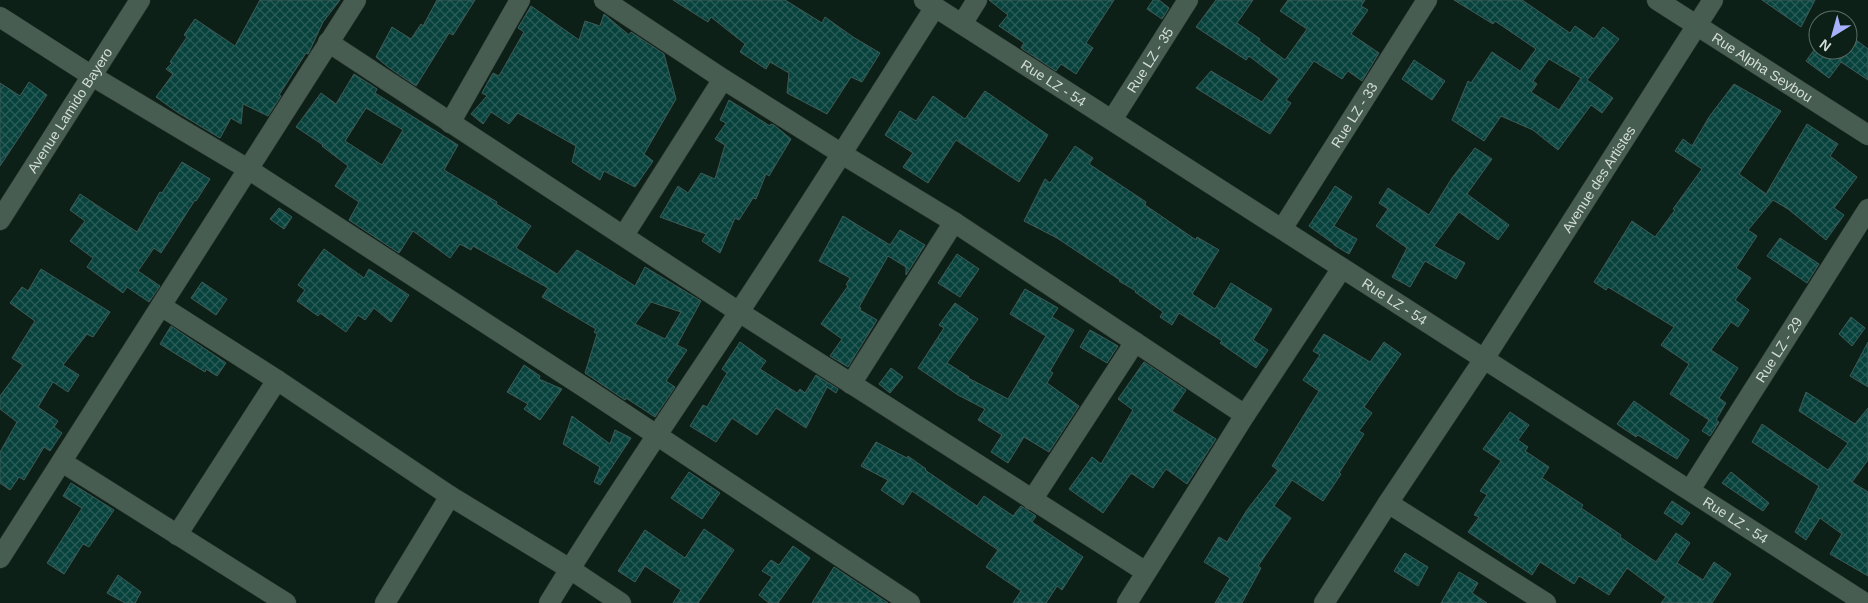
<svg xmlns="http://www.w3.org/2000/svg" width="1868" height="603" font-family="Helvetica,sans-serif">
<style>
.building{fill:url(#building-cross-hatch);stroke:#405a56;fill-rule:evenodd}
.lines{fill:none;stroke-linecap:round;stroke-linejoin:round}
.minor-casing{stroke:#2e3832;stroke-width:21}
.minor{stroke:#485d52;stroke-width:20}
.labels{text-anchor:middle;stroke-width:4;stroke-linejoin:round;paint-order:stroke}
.street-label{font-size:14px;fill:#d2ded7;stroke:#0c2017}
</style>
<defs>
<pattern id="building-cross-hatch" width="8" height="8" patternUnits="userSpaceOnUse" patternTransform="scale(1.25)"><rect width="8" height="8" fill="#08423d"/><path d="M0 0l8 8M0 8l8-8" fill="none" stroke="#2b5d58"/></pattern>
</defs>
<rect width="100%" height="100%" fill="#0c2017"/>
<g class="building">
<path d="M260,0h80l-17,22 -13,28 -2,4 -2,-1 -27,42 2,1 -13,20 -25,-12 -2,20 -10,-6 -11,20 -43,-26 -21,-15 17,-23 -7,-5 6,-6 -2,-1 17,-25 -3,-2 11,-16 40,27z"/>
<path d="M437,0h38l-22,35 -4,-2 -33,53 -28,-19 -12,-10 16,-30 19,12 10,-15 2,2z"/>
<path d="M673,0h112l37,23 3,-6 28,20 27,16 -18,29 -11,-5 -24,37 -40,-21 2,-20 -19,-11 -4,7 -26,-17 5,-8 -34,-27 -3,5z"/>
<path d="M989,0h125l-28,43 7,5 -17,26 -15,-10 -5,7 -35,-23 3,-5 -25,-17 9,-11z"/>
<path d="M1153,0h6l10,8 -7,11 -15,-10z"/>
<path d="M1216,0h37l-16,23 23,16 -1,2 26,19 22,-31 -27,-18 8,-11h77l-4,6 7,4 -17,24 28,19 -17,28 -14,-10 -6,8 -28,-18 -28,39 5,3 -21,31 -74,-46 15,-17 51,31 17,-23 -30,-23 -3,4 -50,-33z"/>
<path d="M1454,0h68l48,33 5,-7 19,13 9,-12 16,12 -32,41 26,18 -11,15 -11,-8 -33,45 -25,-20 -32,-14 -17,25 -32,-21 16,-39 3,2 21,-31 28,19 16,-22 -41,-28 -2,3zM1549,59l32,19 -22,32 -28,-18 6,-8 -4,-3z"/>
<path d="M1762,0h53l-14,27z"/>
<path d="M531,6l48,34 6,-19 15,5 4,-12 25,21 2,-3 33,22 12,45 -32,55 9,7 -18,26 -31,-16 -4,9 -28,-18 4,-16 -58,-33 -9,11 -18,-12 -8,12 -12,-10 16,-18 -5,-3 11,-20 6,3 25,-44 -6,-4z"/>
<path d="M1848,34l20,15v31l-27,-18 -12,16 -23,-17 8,-11h34z"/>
<path d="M1414,60l31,21 -13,19 -30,-21z"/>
<path d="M354,74l23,15 -2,4 83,52 -14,25 53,32 -1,2 35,22 -15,22 41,26 20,-24 58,36 10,-19 56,34 -24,44 10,5 -21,31 9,6 -20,30 -29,-19 -1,2 -40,-27 12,-39 -3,-2 2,-3 -54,-32 6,-9 -75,-42 -2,4 -11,-6 -10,14 -37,-27 -14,22 -50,-33 10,-18 -24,-16 13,-20 -26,-20 1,-1 -27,-18 25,-34 15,11zM366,108l37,22 -21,35 -37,-24zM651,302l30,10 -16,27 -30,-15z"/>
<path d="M29,82l18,13 -47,71v-83l20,13z"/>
<path d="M1734,84l47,27 -42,63 27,20 41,-70 31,20 -8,12 27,21 -23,31 10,7 -18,25 -38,-31 -15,-9 -25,30 9,6 -21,32 15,10 -16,22 14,10 -11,17 -7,-5 -20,28 27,18 -19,30 7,5 -10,17 3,2 -9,14 -8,-5 7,-11 -39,-26 19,-30 -28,-19 13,-18 -66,-40 -2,3 -12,-8 38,-61 23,16 20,-27 -2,-1 29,-40 -27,-18 8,-12 9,7 17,-29z"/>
<path d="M985,91l63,44 -29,47 -63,-42 -28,43 -25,-16 10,-14 -28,-18 15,-24 16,10 17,-25 32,23z"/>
<path d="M729,100l41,26 1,-2 3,1 17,14 -22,37 -3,-2 -10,25 -3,-1 -14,22 -4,-2 -15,35 -18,-12 4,-7 -46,-17 18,-31 10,7 13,-20 14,6 10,-34 -10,-6 11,-16 -6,-3z"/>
<path d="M1075,146l18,12 -4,6 57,38 -1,3 51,35 1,-3 22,13 -27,44 23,15 16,-26 41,26 -19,31 15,10 -12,18 -36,-25 2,-2 -43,-28 -7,12 -12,-8 3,-5 -28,-20 1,-1 -17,-10 1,-1 -63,-42 -33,-17 21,-42 5,4z"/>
<path d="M1475,148l17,11 -25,35 42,31 -11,15 -39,-28 -25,34 31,17 -9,16 -31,-18 -15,26 -18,-10 15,-29 -31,-22 12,-17 -9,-6 9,-15 41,27 23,-37z"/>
<path d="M182,162l28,17 -14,22 -1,-1 -34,53 -7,-5 -16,23 22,15 -11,16 -22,-15 -4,6 -36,-26 6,-9 -23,-17 15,-20 -15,-11 10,-16 57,38 23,-40 2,1z"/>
<path d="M1335,186l17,11 -18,29 23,13 -8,15 -15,-9v-1l-25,-18z"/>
<path d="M279,208l13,9 -8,12 -14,-10z"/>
<path d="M843,216l47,29 10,-15 25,15 -19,30v-8l-18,-11 -29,51 2,1 -1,2 17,10 -29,47 -18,-11 12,-17 -21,-15 27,-38 -2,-1 4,-7 -31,-17z"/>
<path d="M1780,238l39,26 -12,19 -40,-27z"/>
<path d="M324,249l40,29 5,-9 40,26 -18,27 -17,-14 -9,12 -7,-5 -12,17 -26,-19 -2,3 -21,-15 8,-11 -7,-5z"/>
<path d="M957,254l22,15 -19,28 -22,-14z"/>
<path d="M41,269l69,43 -17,25 -6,-3 -24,31 16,10 -11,17 -15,-10 -15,25 20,14 -4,6 8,6 -12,18 -6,-4 -20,33 -5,-3 -9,13 -10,-7v-31l17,-30 -17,-13v-13l23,-31 -11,-7 23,-37 -25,-18 12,-16 6,4z"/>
<path d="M202,282l25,17 -11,16 -25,-17z"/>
<path d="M1025,289l33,19 -6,9 22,13 -24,41 3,2 -6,10 32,23 -30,46 -25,-15 -16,26 -17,-11 11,-17 -24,-15 7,-11 -27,-14 -40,-27 26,-40 -5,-3 16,-22 23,16 -31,44 22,14 -1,1 40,21 38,-63 -36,-22z"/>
<path d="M1851,317l14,11 -13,18 -13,-12z"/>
<path d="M171,326l55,37 -9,13 -11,-7 -1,3 -45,-28z"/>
<path d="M1090,330l28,16 -11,17 -27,-16z"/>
<path d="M1324,334l46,28 14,-20 17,12 -37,53 8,6 -13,18 5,3 -25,39 2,1 -18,27 -31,-21 -18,26 17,12 -33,48 3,2 -19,35h-27l15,-25 -26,-16 15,-25 8,5 20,-32 31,-40 -6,-4 47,-75 -16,-11 17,-25 -7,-4z"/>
<path d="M740,342l26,19 -6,8 37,24 3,-4 5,4 11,-18 22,14 -2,4 -9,-6 -21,41 -30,-20 -19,27 -25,-17 -16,24 -26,-16 13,-21 4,2 20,-34 -5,-4z"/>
<path d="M1868,342v45l-18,-11z"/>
<path d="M1144,362l42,28 -14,21 44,28 -29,45 -21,-15 -13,19 -22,-15 -28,40 -34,-24 23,-32 9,7 32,-54 -15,-11z"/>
<path d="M524,365l16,11 -1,3 23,10 -22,31 -16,-11 4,-5 -21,-12z"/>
<path d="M891,368l12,9 -13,16 -11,-9z"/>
<path d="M1806,392l49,32 13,-16v52l-16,22 16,10v84l-38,-22 12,-20 -22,-16 -14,22 -11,-8 24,-46 -67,-44 10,-18 66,46 20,-27 -49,-32z"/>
<path d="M1634,401l55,39 -12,19 -39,-24 -2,2 -19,-13z"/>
<path d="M1510,412l19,13 -11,15 10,7 -3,4 24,16 -7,11 41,27 -2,3 40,27 -1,2 36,25 20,-29 14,10 -13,20 26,17 11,-18 17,12 -19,29h-51l5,-6 -39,-29 -18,27 -30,-19 -5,8 -34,-22 -8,13 -64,-43 11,-15 -5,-2 13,-20 -7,-4 21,-30 -18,-12z"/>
<path d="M572,416l38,28 5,-14 16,8 -31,47 -6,-3 6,-15 -37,-23z"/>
<path d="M876,442l31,16 1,-2 18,13 -1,1 52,36 7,-10 29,20 8,-10 15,10 -4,6 51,35 -21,33 -5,-4 -11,17h-33l8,-12 -35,-24 12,-17 -86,-59 -9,14 -22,-15 7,-10 -27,-14z"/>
<path d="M689,472l31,21 -18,26 -31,-21z"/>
<path d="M1731,472l38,31 -6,8 -41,-28z"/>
<path d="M71,483l43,27 -25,37 -6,-3 -19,30 -17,-11 35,-55 -19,-12z"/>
<path d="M1672,501l18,12 -8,12 -18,-12z"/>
<path d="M704,529l30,21 -36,53h-25l8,-13 -36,-24 -10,16 -17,-11 27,-41 40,28z"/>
<path d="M793,546l17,12 -32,45h-9l-10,-8 13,-18 -10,-6 9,-11 8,5z"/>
<path d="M1405,553l23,14 -10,19 -24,-15z"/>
<path d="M834,567l54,36h-76z"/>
<path d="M1459,572l19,11 -6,10 15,10h-46z"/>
<path d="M118,575l23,17 -6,11h-10l-18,-10z"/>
</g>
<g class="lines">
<g class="minor-casing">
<g id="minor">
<path d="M604,0l119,79 119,75 112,68 291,193"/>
<path id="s1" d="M924,0l941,603"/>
<path id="s2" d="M1657,0l211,135"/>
<path d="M0,17l92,59 156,93 342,222 320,212"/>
<path d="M962,24l15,-24"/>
<path d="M328,42l411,270 407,260"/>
<path id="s3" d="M1112,120l76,-120"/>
<path d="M450,123l70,-123"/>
<path id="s4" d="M0,220l140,-220"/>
<path id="s5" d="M1282,229l145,-229"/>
<path d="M624,235l99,-156"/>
<path d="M161,306l116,74 173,116 120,73 51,34"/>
<path d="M851,384l103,-162"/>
<path d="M62,462l224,141"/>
<path id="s6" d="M1690,490l178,-281"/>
<path d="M1032,500l103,-158"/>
<path d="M1388,503l158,100"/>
<path d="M177,535l100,-155"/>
<path d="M0,558l356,-558"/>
<path d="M385,603l65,-107"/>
<path d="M549,603c60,-99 126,-194 190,-291 67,-101 131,-203 196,-305"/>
<path d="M1127,603l118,-188 97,-147"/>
<path id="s7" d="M1324,603l64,-100 96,-144 229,-359"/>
</g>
</g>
<use href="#minor" class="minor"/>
</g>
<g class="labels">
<g class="street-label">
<text dy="5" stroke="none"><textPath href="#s3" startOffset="71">Rue LZ - 35</textPath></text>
<text dy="5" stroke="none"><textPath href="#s2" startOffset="125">Rue Alpha Seybou</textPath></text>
<text dy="5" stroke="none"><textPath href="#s1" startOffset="154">Rue LZ - 54</textPath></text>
<text dy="5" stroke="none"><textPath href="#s4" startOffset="130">Avenue Lamido Bayero</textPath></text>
<text dy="5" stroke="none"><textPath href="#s5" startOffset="135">Rue LZ - 33</textPath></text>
<text dy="5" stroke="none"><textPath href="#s7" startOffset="505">Avenue des Artistes</textPath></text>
<text dy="5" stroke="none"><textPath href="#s1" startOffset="559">Rue LZ - 54</textPath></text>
<text dy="5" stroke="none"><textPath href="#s6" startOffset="166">Rue LZ - 29</textPath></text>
<text dy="5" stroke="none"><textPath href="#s1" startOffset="964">Rue LZ - 54</textPath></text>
</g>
</g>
<g transform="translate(1833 35) rotate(217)"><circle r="24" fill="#0c2017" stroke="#5b6c64"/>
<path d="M0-4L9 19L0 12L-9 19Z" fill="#a7b1fc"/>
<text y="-8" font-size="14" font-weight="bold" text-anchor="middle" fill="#d2ded7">N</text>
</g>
</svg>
